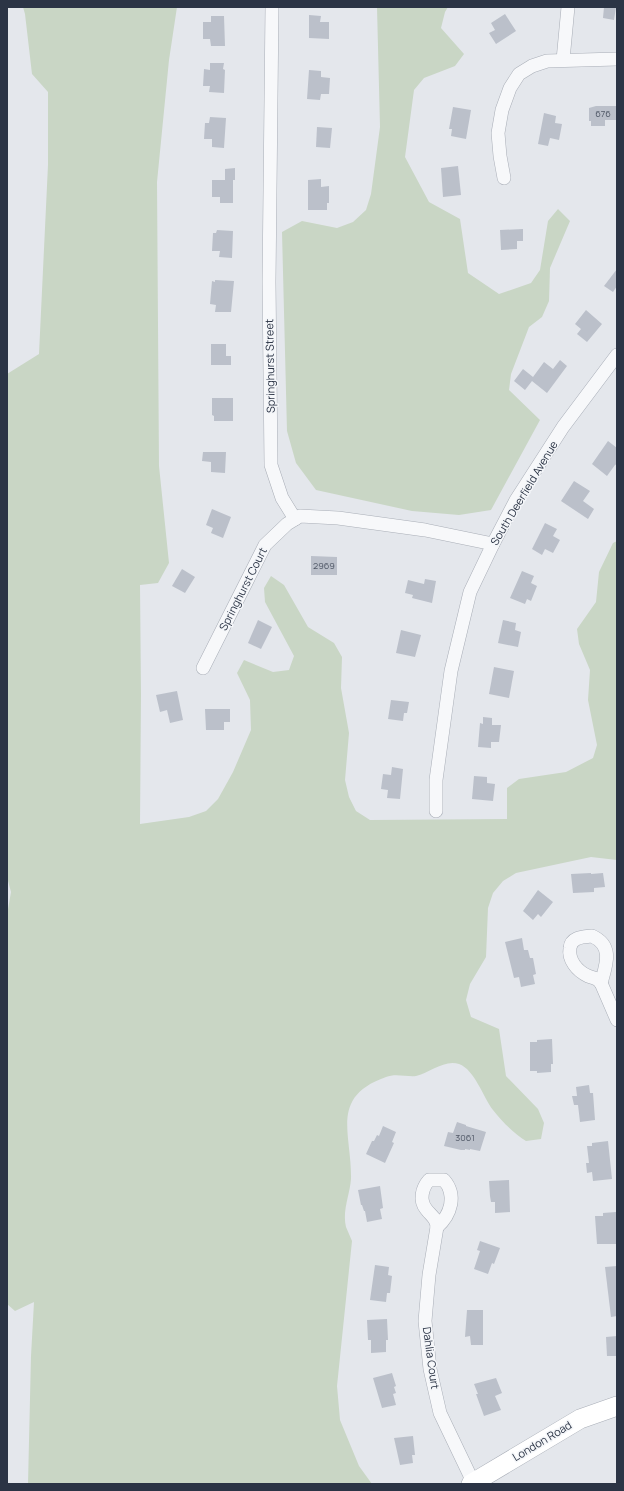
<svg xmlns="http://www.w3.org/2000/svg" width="624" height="1491" font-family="Manrope,sans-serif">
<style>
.green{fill:#c9d6c5}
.building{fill:#bbc0ca}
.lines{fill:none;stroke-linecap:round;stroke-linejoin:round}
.street-casing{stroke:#a9aeb7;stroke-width:14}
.secondary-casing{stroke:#a9aeb7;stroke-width:20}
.street{stroke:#f7f8fa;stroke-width:13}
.secondary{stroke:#fff;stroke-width:19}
.labels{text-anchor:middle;stroke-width:3;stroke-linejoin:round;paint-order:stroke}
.number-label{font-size:9px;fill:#4f5766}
.street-label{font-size:11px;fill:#2b3445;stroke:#f4f6f9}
</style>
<rect width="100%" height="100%" fill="#e4e7ec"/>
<g class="green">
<path d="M23,7h154l-8,53 -12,122 2,284 10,97 -11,20 -18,2 1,110 -1,129 49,-7 17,-6 12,-12 15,-27 18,-42 -1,-30 -13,-27 7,-13 29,12 16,-2 5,-14 -29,-54 -1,-14 7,-12 13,9 24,42 26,16 8,14 -1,31 8,45 -4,47 4,17 7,14 14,9 137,-1v-31l12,-9 47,-7 27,-14 4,-13 -9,-45 2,-30 -11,-26 -2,-15 19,-27 3,-30 14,-29 4,-2v319l-26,-3 -75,16 -13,8 -10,12 -5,15 -2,49 -16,27 -4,16 5,17 28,12 7,47 32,33 6,14 -3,16 -15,2c-12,-8 -24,-19 -33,-31 -10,-13 -18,-40 -34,-46 -14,-5 -30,9 -43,12 -9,1 -21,-3 -30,1 -57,20 -34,57 -35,102 -1,15 -9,32 -5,48 2,5 4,9 6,14l-15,145 3,34 19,46 13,18h-344l3,-128 3,-54 -19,9 -8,-7v-389l4,-23 -4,-15v-503l32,-20 9,-189v-73l-16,-18 -7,-60z"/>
<path d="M377,7h71l-3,5 -4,16 23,26 -9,12 -31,12 -10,12 -9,67 24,45 31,17 8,54 31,21 32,-11 9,-13 8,-49 10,-12 12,12 -20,47 -1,33 -7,16 -13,10 -18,47 -2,16 31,30 -49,90 -32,5 -47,-4 -96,-21 -20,-27 -9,-32 -5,-199 20,-11 35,7 16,-6 13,-12 5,-16 9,-67z"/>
</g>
<g class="building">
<path d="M604,7h12l-2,13 -11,-2z"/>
<path d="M505,14l11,17 -20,13 -7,-11 6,-3 -4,-7z"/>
<path d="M309,15l12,1 -1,6h9v17l-20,-1z"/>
<path d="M211,16h13l1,30h-14l-1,-7h-7v-17h8z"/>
<path d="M210,63h14l-1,6 2,1 -1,23 -15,-1 1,-6h-7l1,-17 6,1z"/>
<path d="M309,70l12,1v6l9,1 -1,16h-8l-1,6 -13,-1z"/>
<path d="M596,106h21v14h-12v6h-14v-5h-2v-13z"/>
<path d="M453,107l18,3 -5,29 -15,-3 1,-7h-3z"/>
<path d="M544,113l12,3 -1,7 7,1 -3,16 -9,-2 -2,8 -10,-2z"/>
<path d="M210,117l16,1 -2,30 -12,-1v-8h-8l1,-16h4z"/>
<path d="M317,127l15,1 -2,20 -14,-1z"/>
<path d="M458,166l3,29 -18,2 -2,-29z"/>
<path d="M235,168v12h-2v23h-13v-6h-8v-17h13v-11z"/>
<path d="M321,179v8l8,-1v17h-2v7h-19v-30z"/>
<path d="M523,229v12h-6v8l-16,1 -1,-20z"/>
<path d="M217,230l16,1 -1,27 -13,-1 1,-6h-8l1,-18h3z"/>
<path d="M617,269v17l-4,6 -9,-6z"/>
<path d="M215,280l19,1 -3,31h-16l1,-7 -6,-1 2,-23 3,1z"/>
<path d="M586,310l16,14 -15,18 -10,-8 4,-5 -6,-5z"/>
<path d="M211,344h15v12h5v9h-20z"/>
<path d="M560,360l7,6 -20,27 -15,-12 -7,9 -11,-9 9,-12 10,8 11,-15 9,7z"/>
<path d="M212,398h21v23h-19v-5l-2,-1z"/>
<path d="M608,441l9,7v16l-2,1 -8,11 -15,-12z"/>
<path d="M203,452h23l-1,21 -14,-1v-10l-9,-1z"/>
<path d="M574,481l16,10 -7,10 11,8 -6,10 -27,-18z"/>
<path d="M212,509l19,8 -8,21 -12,-5 2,-5 -7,-3z"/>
<path d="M545,523l12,6 -4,7 7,4 -7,13 -8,-4 -3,6 -10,-6z"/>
<path d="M311,556l26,1v18h-26z"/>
<path d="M182,569l13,8 -10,16 -13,-7z"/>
<path d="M522,571l12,5 -3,7 6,3 -6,15 -4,-2 -2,5 -15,-6z"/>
<path d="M425,579l11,2 -4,22 -20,-5 1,-3 -8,-2 3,-13 16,4z"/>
<path d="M258,620l14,7 -11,22 -13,-6z"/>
<path d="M503,620l13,3 -1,7 6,2 -3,15 -20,-4z"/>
<path d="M401,630l20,5 -6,22 -19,-4z"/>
<path d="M494,667l20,4 -5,27 -20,-4z"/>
<path d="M177,691l6,29 -13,3 -3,-13 -7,2 -4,-17z"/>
<path d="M391,700l18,2 -2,11h-3l-1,8 -15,-2z"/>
<path d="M205,709h25v13h-6v8h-18z"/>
<path d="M483,717l9,1v7h9l-2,17h-8v6l-13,-1 2,-24 3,1z"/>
<path d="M392,767l11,2 -3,30 -13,-1 1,-8 -7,-1 2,-15 8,1z"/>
<path d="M474,776l13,1v6l8,1 -2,17 -21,-2z"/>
<path d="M591,873v1l12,-1 2,14 -11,1v4l-21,1 -2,-19z"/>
<path d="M538,890l15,12 -12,15 -3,-3 -5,6 -10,-9z"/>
<path d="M522,938l2,12h4l2,8h3l3,16 -3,1 2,9 -14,3 -2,-10 -5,1 -9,-36z"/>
<path d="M552,1039l1,25h-2v8l-14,1v-2h-7v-29h7v-2z"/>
<path d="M589,1085l1,8h3l2,27 -15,2 -2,-17h-4l-2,-9h5l-1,-9z"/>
<path d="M457,1122l9,3v1l20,6 -6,19 -10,-2v1l-5,-1v1h-4l-17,-4 4,-14 5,1z"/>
<path d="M383,1126l13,6 -4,10 2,1 -9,20 -19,-9 6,-13h2l3,-6 2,1z"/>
<path d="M608,1141l4,38 -19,2 -1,-9 -5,1 -1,-10h3l-2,-17h5v-3z"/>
<path d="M509,1180l1,32 -15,1v-11h-4l-1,-6 -1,-15z"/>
<path d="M380,1186l3,22 -3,1 2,10 -15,3 -2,-11h-1l-2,-6h-1l-3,-15z"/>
<path d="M616,1212l1,32h-20l-2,-28h8v-3z"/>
<path d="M480,1241l20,7 -6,16 -2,-1 -4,11 -14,-5 6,-18 -3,-1z"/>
<path d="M375,1265l14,2 -1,8 4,1 -2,17h-3l-1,9 -16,-2z"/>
<path d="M617,1266v50l-6,1 -6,-50z"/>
<path d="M467,1310h16v35h-12l-1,-9 -5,1z"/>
<path d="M387,1319l1,21h-2v12l-15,1v-13h-3l-1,-20z"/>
<path d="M617,1336v20h-10l-1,-19z"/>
<path d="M392,1373l4,13 -2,1 2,6 -3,1 3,11 -14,3 -9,-30z"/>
<path d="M496,1378l6,15 -7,3 6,14 -17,6 -8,-22h2l-4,-10z"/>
<path d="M413,1436l2,19h-3l1,8 -13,2 -6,-27z"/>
</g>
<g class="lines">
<g class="street-casing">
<g id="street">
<path d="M272,7l-3,275 2,183 11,33 13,21"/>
<path d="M563,60l5,-53"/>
<path d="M504,178l-4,-22 -2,-23 4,-23 8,-22 9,-14 13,-8 15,-5 70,-2"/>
<path d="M203,668l62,-123 22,-21 13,-8 38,2 87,12 68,14"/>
<path d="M436,811v-31l15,-109 19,-79 23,-48 23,-44 47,-73 54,-72"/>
<path d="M592,936c22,10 14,29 9,47 -5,-6 -6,-4 -13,-7 -11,-5 -20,-16 -18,-28 1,-11 13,-11 22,-12z"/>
<path d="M601,983l16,37"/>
<path d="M429,1180h15c13,15 7,35 -7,47 0,-9 -6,-11 -11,-18 -7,-9 -4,-21 3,-29z"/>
<path d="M437,1227l-8,48 -4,46 5,48 10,44 34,71"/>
</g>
</g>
<g class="secondary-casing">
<path id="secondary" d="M471,1484l109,-65 37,-13"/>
</g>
<use href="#street" class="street"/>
<use href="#secondary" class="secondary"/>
</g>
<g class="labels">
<g class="number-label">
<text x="603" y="117">676</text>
<text x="324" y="569">2969</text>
<text x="465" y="1141">3061</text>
</g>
<g class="street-label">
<text transform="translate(270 366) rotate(-91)" y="4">Springhurst Street</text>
<text transform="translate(524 493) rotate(-59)" y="4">South Deerfield Avenue</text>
<text transform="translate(243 589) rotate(-63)" y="4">Springhurst Court</text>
<text transform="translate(431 1358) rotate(82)" y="4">Dahlia Court</text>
<text transform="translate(542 1441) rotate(-31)" y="4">London Road</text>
</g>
</g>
<rect width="624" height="1491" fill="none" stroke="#2b3445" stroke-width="16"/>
</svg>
